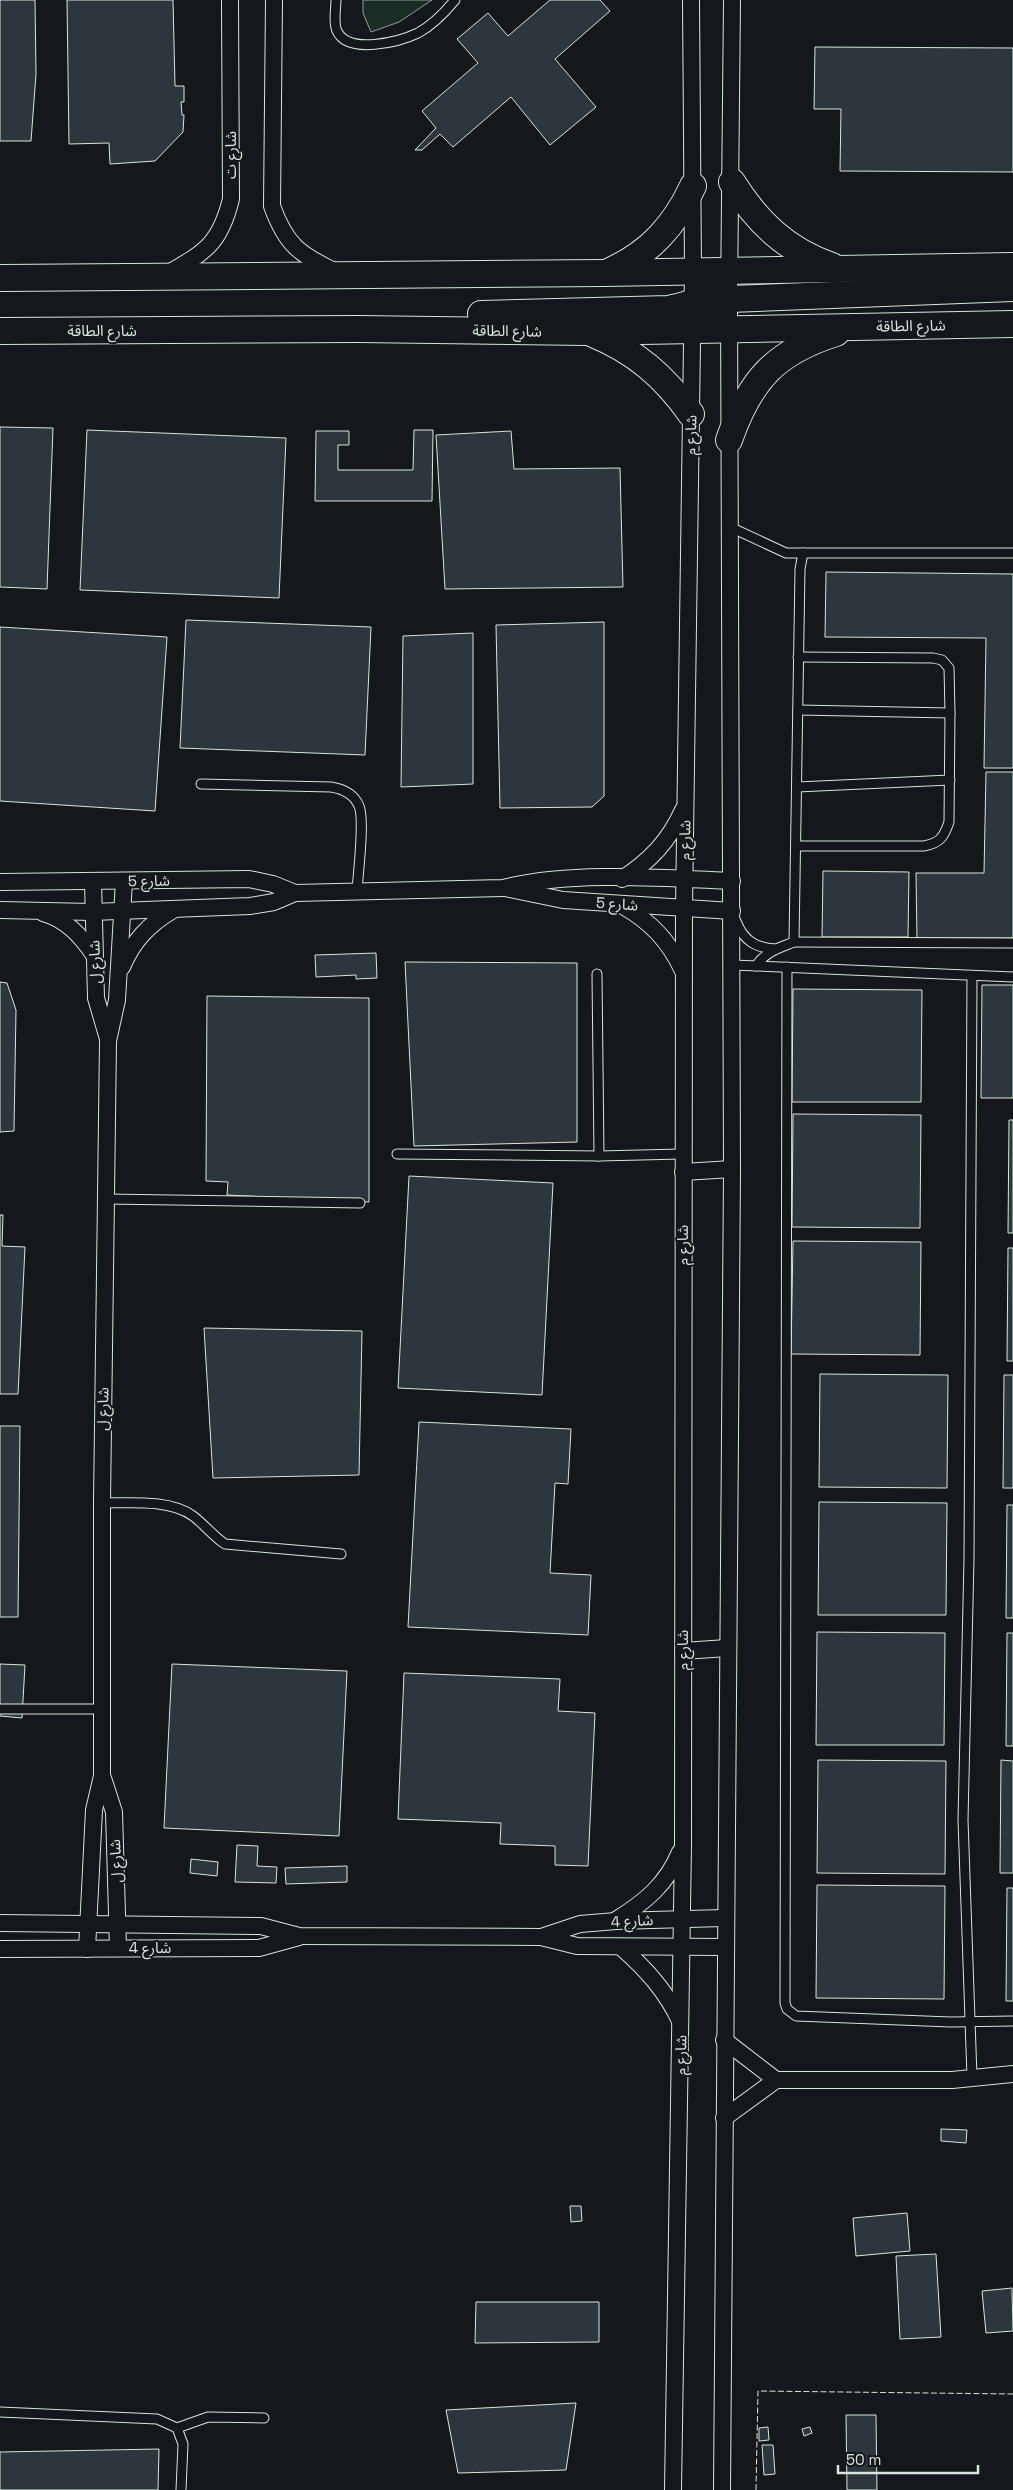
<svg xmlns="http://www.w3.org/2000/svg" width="1013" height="2490" font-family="'Space Grotesk','Noto Sans Arabic',sans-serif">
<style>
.green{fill:#1a2d24;stroke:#939e99}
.building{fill:#2c363c;stroke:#d8e6dc}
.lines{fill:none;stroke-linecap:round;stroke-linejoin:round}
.lane-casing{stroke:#d8e6dc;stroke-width:11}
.street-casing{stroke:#d8e6dc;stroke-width:18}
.primary-casing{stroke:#d8e6dc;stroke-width:28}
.lane{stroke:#14181c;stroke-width:9}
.street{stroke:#14181c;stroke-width:16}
.primary{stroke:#14181c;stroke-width:26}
.fence{stroke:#d8e6dc;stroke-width:1;stroke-dasharray:6 2.5;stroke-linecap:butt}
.labels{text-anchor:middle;stroke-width:4;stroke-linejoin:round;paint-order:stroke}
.street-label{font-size:15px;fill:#d8e6dc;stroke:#14181c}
</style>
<rect width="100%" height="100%" fill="#14181c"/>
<path class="green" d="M363,0h69l-33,22 -28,10 -8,-19z"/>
<g class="building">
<path d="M0,0h35l1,74 -5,67h-31z"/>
<path d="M67,0h106l2,86h9v16h-3l1,13h2l-1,17 -28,29 -45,3 -1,-21 -40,1z"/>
<path d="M550,0h50l10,11 -55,48 41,48 -46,38 -39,-48 -58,50 -13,-13 -18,16h-7l21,-22 -14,-17 56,-48 -21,-24 31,-26 20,23z"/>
<path d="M815,47l198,1v124l-173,-1 1,-62h-27z"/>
<path d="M0,427l53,1 -6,161 -47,-2z"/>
<path d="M87,430l199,8 -7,160 -199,-8z"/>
<path d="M414,430h19l-1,71h-117l1,-70h33v14h-11v25h75z"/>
<path d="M511,431l3,38 106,-1 3,119 -178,2 -9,-154z"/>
<path d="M826,572l187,2v194h-29l2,-130 -161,-1z"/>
<path d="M186,620l185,7 -6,128 -185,-7z"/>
<path d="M604,622v174l-12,11 -92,1 -4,-183z"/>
<path d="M0,627l167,10 -12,174 -155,-10z"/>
<path d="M473,633v151l-72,3 2,-151z"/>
<path d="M986,772h27v166h-96l-1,-65h68z"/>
<path d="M823,871l86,1 -1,65h-86z"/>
<path d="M376,953l1,25 -21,1v-4l-40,2 -1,-22z"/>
<path d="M405,962l172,1v179l-163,4z"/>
<path d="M0,982l7,1 9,27 -2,121 -14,1z"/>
<path d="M982,985h31v113h-32z"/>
<path d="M793,989l129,1 -1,112h-129z"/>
<path d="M207,996l162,2v204l-142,-7 1,-13 -22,-1z"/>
<path d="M793,1114l128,1 -1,113 -128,-1z"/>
<path d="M1009,1120h4v113h-5z"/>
<path d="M409,1176l144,7 -11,212 -144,-7z"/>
<path d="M0,1215h3l-1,31 23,1 -7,147h-18z"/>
<path d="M793,1241l128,1 -1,113 -129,-1z"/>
<path d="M1008,1248h5v113h-6z"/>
<path d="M204,1328l158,3 -3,144 -146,3z"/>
<path d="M820,1374l128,1 -1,113 -128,-1z"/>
<path d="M1004,1375h9v113h-10z"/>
<path d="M419,1422l152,7 -3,55 -13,-1 -5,90 41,2 -3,60 -180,-8z"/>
<path d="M0,1426h20l-2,191h-18z"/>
<path d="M819,1502l128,1 -1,112h-128z"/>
<path d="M1007,1505h6v113h-7z"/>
<path d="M817,1632l128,1 -1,112h-128z"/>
<path d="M1007,1633h6v113h-7z"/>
<path d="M0,1664l25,1 -3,53 -22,-2z"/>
<path d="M172,1664l175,7 -8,165 -175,-8z"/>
<path d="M404,1673l156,6 -2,32 37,2 -7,153 -33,-1v-19l-55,-2 1,-21 -103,-4z"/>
<path d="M818,1760l128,1 -1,113 -128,-1z"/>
<path d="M1001,1760l12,1v112h-13z"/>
<path d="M237,1845l21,1 -1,20 20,1 -1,16 -41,-1z"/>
<path d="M191,1859l27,3 -1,14 -27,-3z"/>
<path d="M347,1866v16l-61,2 -1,-16z"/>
<path d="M817,1885l128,1 -1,113 -128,-1z"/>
<path d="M1007,1888h6v113h-7z"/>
<path d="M941,2129l26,1 -1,13 -25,-2z"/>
<path d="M570,2206h11l1,15 -11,1z"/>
<path d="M907,2213l3,38 -54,5 -3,-38z"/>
<path d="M936,2254l5,83 -41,2 -4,-83z"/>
<path d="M1012,2288l1,43 -27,2 -4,-42z"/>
<path d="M476,2302h123v40l-124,1z"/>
<path d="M576,2403l-10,67 -108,3 -12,-63z"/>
<path d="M846,2415h30l1,75h-30z"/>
<path d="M768,2427l1,13 -10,1v-13z"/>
<path d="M810,2427l2,6 -8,3 -2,-7z"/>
<path d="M762,2445h11l2,29 -11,1z"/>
<path d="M159,2449l-1,41h-158v-38z"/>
</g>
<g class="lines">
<g class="lane-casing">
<g id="lane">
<path d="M336,0c0,8 -3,23 1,31 11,24 62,11 81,2 13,-7 28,-22 37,-33"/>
<path d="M730,527l56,26h17l-3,16 -6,373c-15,6 -28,9 -38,24"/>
<path d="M803,553h210"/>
<path d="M798,710l152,3 -1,-45 -7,-8 -9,-2 -135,-1"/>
<path d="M201,784l130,3c13,2 23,7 28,19 6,14 -1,67 -2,85"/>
<path d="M797,787l153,-7"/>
<path d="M796,846h128c16,-3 20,-9 25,-24l1,-109"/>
<path d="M736,921c7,19 19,27 40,28"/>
<path d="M794,942l219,1"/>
<path d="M732,965l281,12"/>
<path d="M787,967l-2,1036 2,6 9,7 155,6 62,-1"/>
<path d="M597,974l2,182"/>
<path d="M972,977l-3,582 -6,261 9,257"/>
<path d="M397,1154l202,2 83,-2"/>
<path d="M106,1199l254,4"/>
<path d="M102,1503c27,0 68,-4 91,13 12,9 20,20 32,28l116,10"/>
<path d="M0,1709h102"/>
<path d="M0,2412l157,7 20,9 6,16 -2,46"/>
<path d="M177,2428l31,-11 56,1"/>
</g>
</g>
<g class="street-casing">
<g id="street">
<path d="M274,0l-2,206c14,39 27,48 64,66"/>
<path d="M167,274c38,-22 53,-30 64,-75l-1,-199"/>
<path d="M622,879c28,-18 47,-38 61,-69"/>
<path d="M93,881l3,117 12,41"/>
<path d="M0,882l249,-3 24,5 22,9"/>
<path d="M505,888l58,12 169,11"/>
<path d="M623,906c28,16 46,35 60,65"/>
<path d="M0,910l92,2 158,-6 24,-4 21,-9 208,-5c68,-17 159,-10 229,-7"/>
<path d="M43,913c23,6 38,23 51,42"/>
<path d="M122,967c11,-26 27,-43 51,-57"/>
<path d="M683,1172l49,-3"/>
<path d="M683,1651l44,-3"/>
<path d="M103,1778l11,34 4,136"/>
<path d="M616,1920c29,-18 51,-36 64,-68"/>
<path d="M0,1923l261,3 38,10 242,1 36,9 147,1"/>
<path d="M541,1937l39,-13 36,-3 108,-3"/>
<path d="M621,1947c25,22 45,44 59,74"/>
<path d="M0,1949l259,-1 40,-11"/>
<path d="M87,1949l7,-139 8,-34v-273l6,-462 9,-41 7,-119"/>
<path d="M724,2040l52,40"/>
<path d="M724,2118l52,-38h176l61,-6"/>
<path d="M673,2490l10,-645 1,-937 9,-637 -2,-271"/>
<path d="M722,2490l10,-1321 -3,-870 3,-299"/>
</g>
</g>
<g class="primary-casing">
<g id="primary">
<path d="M732,182c25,40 55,69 100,84"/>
<path d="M610,271c40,-18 65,-46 83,-85"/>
<path d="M0,278l604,-5 409,-7"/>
<path d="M481,314l187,-5c32,-6 40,-13 61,-38"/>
<path d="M700,318l16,-14 13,-5 284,-11"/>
<path d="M0,331l358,-2 229,3 426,-8"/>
<path d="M593,334c42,17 72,43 98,80"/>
<path d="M729,440c21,-60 46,-88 107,-107"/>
</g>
</g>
<use href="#lane" class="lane"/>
<use href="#street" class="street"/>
<use href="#primary" class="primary"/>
<path class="fence" d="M756,2490l2,-99 255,3"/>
</g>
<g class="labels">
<g class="street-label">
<text transform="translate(231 155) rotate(-90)" y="5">شارع ت</text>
<text transform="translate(911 326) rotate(-1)" y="5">شارع الطاقة</text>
<text x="102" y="336">شارع الطاقة</text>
<text transform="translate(507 331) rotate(1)" y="5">شارع الطاقة</text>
<text transform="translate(691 435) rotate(-89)" y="5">شارع م</text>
<text transform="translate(685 840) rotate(-89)" y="5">شارع م</text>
<text transform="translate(149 881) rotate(-1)" y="5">شارع 5</text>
<text transform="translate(617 904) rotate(4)" y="5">شارع 5</text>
<text transform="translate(95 962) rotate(-92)" y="5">شارع ل</text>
<text transform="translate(683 1245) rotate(-90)" y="5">شارع م</text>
<text transform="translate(103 1409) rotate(-89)" y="5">شارع ل</text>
<text transform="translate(683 1650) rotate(-90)" y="5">شارع م</text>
<text transform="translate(116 1861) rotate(-93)" y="5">شارع ل</text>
<text transform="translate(632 1921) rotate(-3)" y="5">شارع 4</text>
<text x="150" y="1953">شارع 4</text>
<text transform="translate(681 2055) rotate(-89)" y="5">شارع م</text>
</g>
</g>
<path d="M838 2465v8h140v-8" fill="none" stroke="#d8e6dc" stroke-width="2.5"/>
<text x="846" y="2465" font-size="15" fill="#d8e6dc" stroke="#14181c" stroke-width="4" paint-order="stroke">50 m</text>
</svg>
